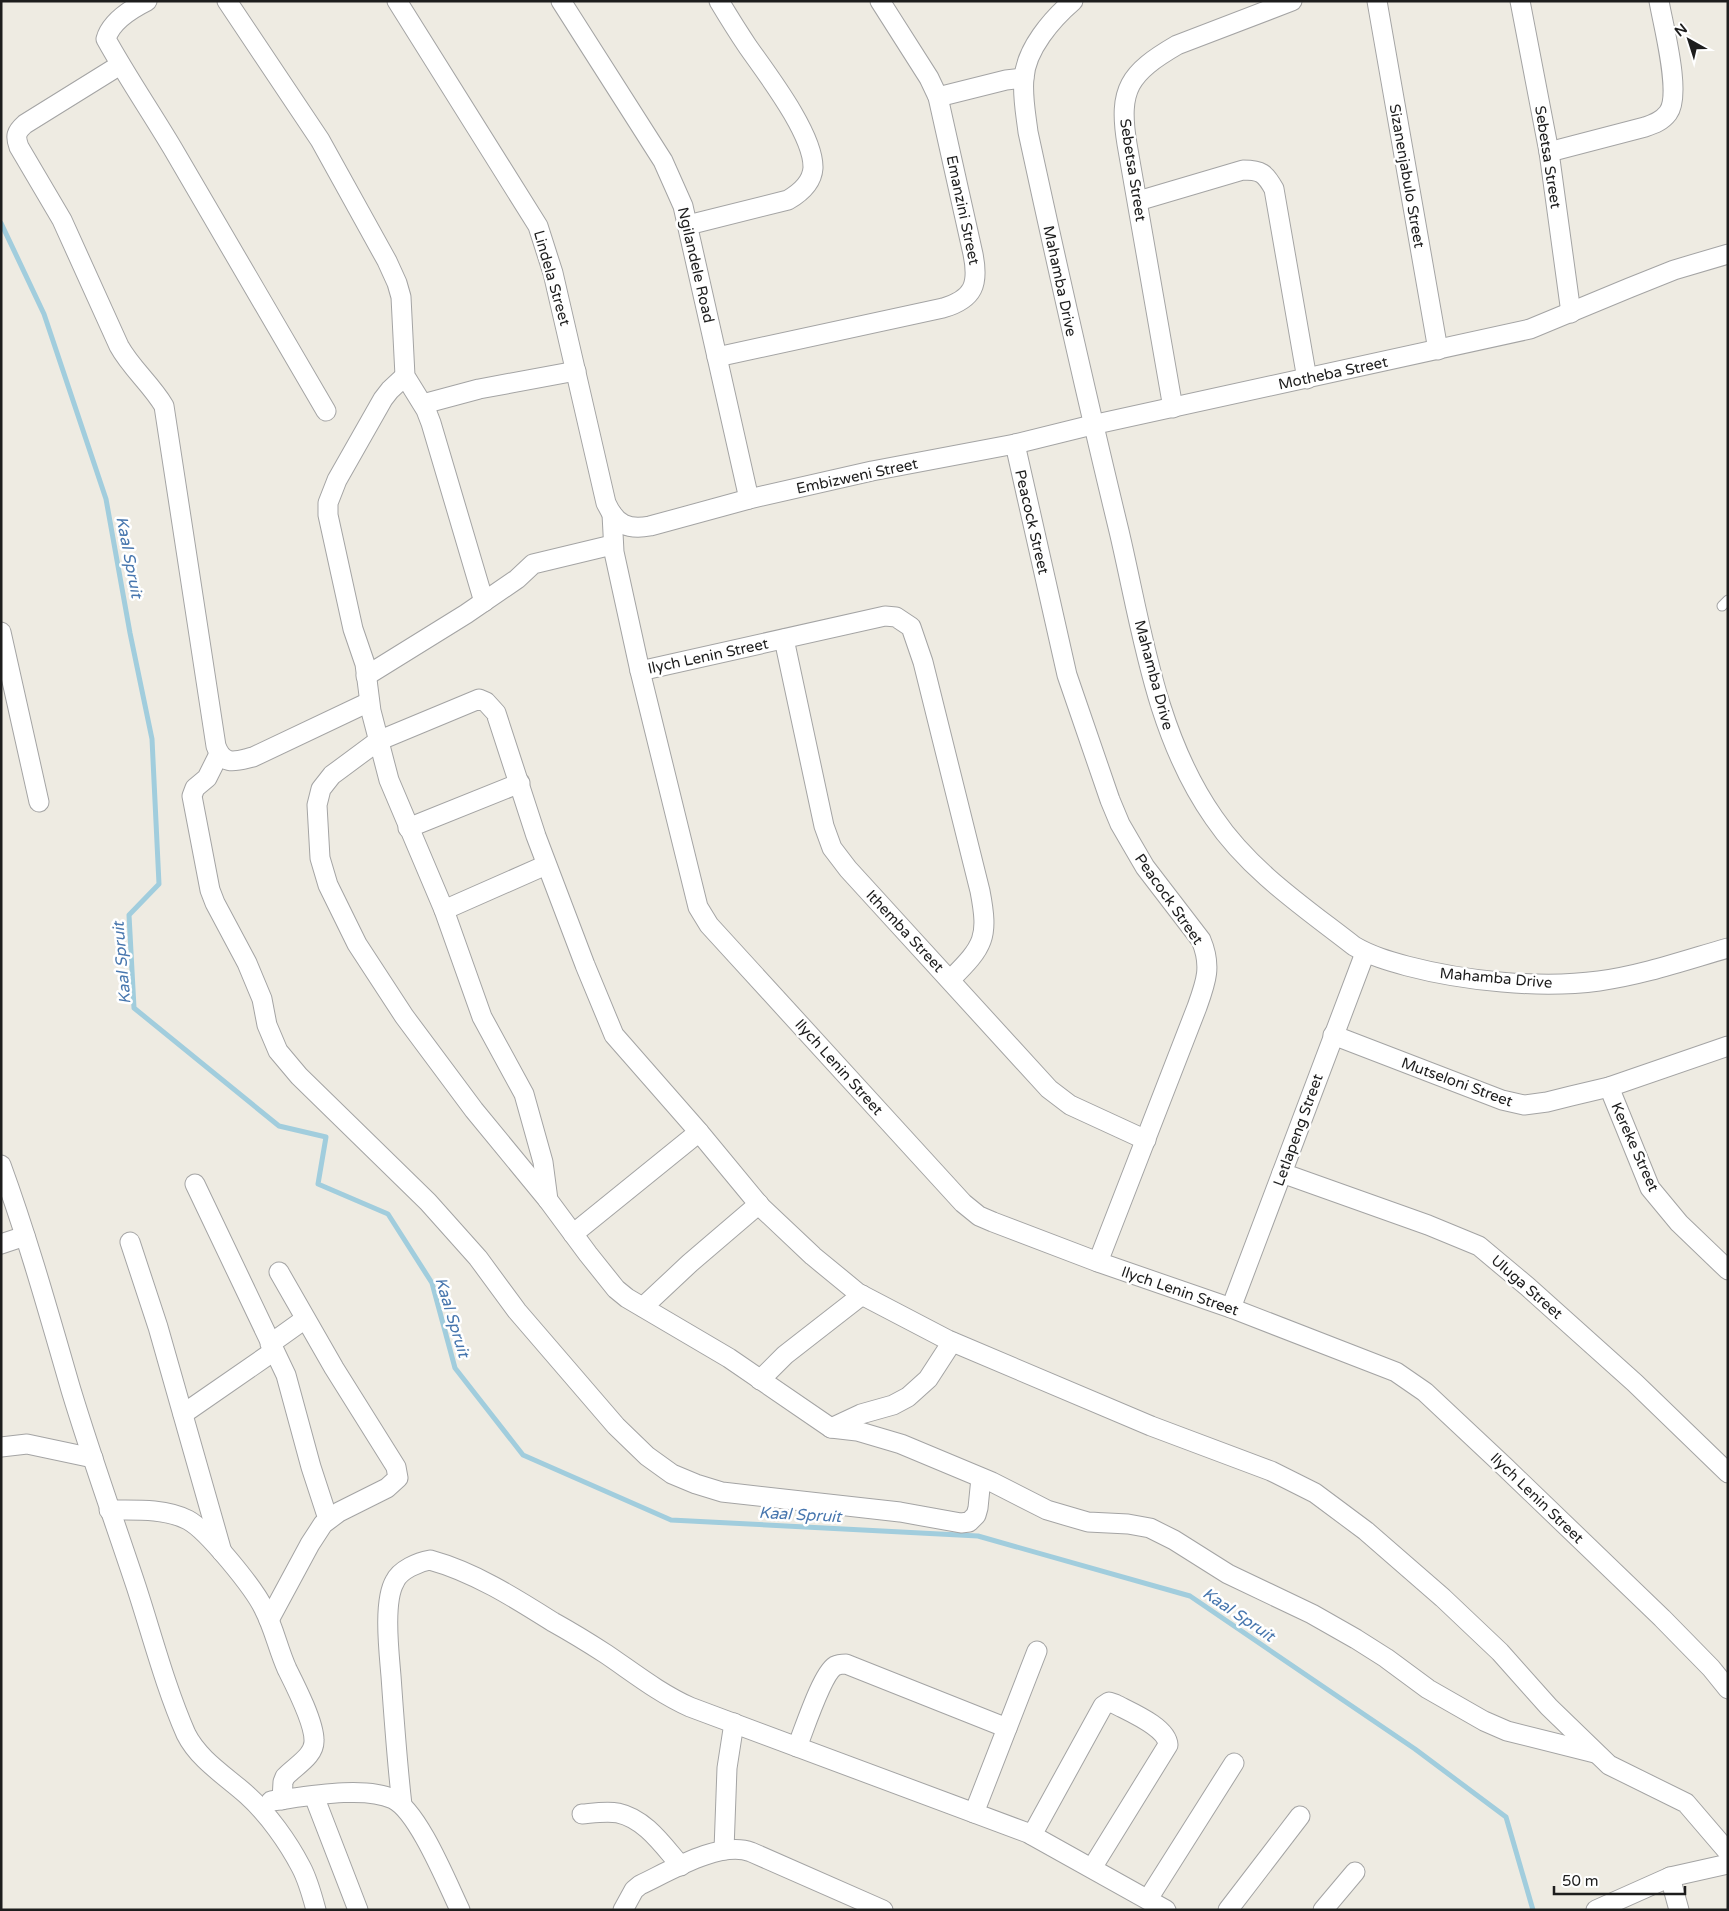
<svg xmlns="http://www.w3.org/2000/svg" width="1729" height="1911" font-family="'Varela Round',sans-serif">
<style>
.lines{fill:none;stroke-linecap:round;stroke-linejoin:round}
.stream{stroke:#a1cddd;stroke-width:5}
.lane-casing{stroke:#a4a4a4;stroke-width:11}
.street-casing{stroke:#a4a4a4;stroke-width:21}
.lane{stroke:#fff;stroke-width:9}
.street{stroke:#fff;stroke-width:19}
.labels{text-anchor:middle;stroke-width:5;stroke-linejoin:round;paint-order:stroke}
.street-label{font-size:15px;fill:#1d1d1d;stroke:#fff}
.water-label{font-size:16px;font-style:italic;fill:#4776ae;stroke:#fff}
</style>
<rect width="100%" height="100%" fill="#eeebe2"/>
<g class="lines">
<path class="stream" d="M1,223l43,91 62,185 24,134 22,106 7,145 -30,31 5,93 145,118 47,11 -8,47 70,30 44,69 23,85 68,87 148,65 307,16 212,60 225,153 91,68 27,93"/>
<g class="lane-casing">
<path id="lane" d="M1722,606l6,-6"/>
</g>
<g class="street-casing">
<g id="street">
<path d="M147,1c-16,8 -36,20 -41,38 21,38 45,73 67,110 52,88 103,175 153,262"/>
<path d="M227,1l93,139 67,121 10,22 4,14 4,79 21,34 5,13 53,179"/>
<path d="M397,1l141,225 15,47 53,230c10,22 22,27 44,23l99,-27 123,-28 143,-27 77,-19 438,-96 99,-41 45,-18 54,-16"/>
<path d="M561,1l102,160 20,45 66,293"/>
<path d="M1073,1c-21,18 -47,48 -49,77 -2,18 2,37 4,54 29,134 59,267 91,399 23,98 36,203 95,287 36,53 90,89 140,128 17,10 35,15 53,20 57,15 133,23 192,15 44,-6 87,-21 129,-33"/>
<path d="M1377,1l61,349"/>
<path d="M1520,1l29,151 22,161"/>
<path d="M120,65l-95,59c-9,8 -10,12 -6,23l43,73 57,126c12,22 32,38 45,60l52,340c8,21 20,15 37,11l116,-55"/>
<path d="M938,97l68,-17 18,-2"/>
<path d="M1549,152l96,-25c9,-3 17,-6 23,-14 14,-18 -5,-88 -9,-112"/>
<path d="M1138,201l105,-31c18,0 22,3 31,19l33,190"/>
<path d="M688,225l100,-25c12,-7 24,-17 25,-32 1,-33 -46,-94 -65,-121 -10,-15 -20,-31 -29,-46"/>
<path d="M717,357l226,-49c31,-9 36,-24 30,-54l-35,-157 -9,-19 -49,-77"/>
<path d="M405,376l-15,14 -7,9 -46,81 -9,23v12l25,114 12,35 6,47 18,69 55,130 38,107 42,77 19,68 5,38 40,54 28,35 11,9 102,60 102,70 26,3 44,13 91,38 55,28 41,12 40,2 22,4 24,12 54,34 84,40 44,25 30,19 42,31 56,32 23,10 88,22"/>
<path d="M423,404l56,-15 97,-18"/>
<path d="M1173,408l-46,-264c-9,-55 2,-71 50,-99l115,-44"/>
<path d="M1015,444l52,231 43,125 10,24 25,43 56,73c11,26 5,42 -4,67l-99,255"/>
<path d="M612,514l2,38 26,119 58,236 11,18 254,278 16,13 14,6 105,40 133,46 165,64 29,20 80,75 157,151 49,50 17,21"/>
<path d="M1,632l38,170"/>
<path d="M784,639l40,187 8,22 16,21 201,220 21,16 76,35"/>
<path d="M640,671l245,-55 11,1 15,10 12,35 57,229c9,47 4,55 -29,88"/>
<path d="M366,676l100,-62 51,-35 16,-15 79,-19"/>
<path d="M219,754l-12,24 -12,10 -3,8 18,94 5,13 32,60 15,36 5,26 11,26 21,25 129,126 50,56 39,53 99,115 31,30 25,18 24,10 26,8 178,20 61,11 8,-1 7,-7 2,-7 3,-30"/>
<path d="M408,828l112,-45"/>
<path d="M444,910l102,-45"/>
<path d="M1333,1035l169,65 22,5 23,-3 24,-6 38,-9 119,-41"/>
<path d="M1609,1087l41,101 29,35 49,47"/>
<path d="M1,1165c27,74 48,149 70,225 20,66 43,130 65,196 16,49 29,100 50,148 13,26 40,42 61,61 21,19 41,47 54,72 7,13 11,28 15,43"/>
<path d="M1282,1173l146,52 51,21 49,41 107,96 93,90"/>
<path d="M195,1184l91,191 25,92 17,52"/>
<path d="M548,1200l-74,-90 -70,-94 -47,-72 -29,-59 -8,-27 -3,-53 4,-16 11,-14 46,-34 101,-42 7,3 10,11 40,123 49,129 29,70 85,97 62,75 52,49 45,37 90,47 203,86 120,45 44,22 51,38 77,67 57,54 49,55 60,58 77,38 42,49"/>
<path d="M573,1234l126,-102"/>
<path d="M130,1242l28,85 64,225"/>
<path d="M1,1244l24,-8"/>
<path d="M643,1307l47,-44 69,-59"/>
<path d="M1231,1308l134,-355"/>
<path d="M270,1344l35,-25"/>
<path d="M760,1380l25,-25 77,-60"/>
<path d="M183,1414l91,-63"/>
<path d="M831,1428l30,-14 32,-9 15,-8 20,-18 24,-37"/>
<path d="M1,1447l26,-3 66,14"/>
<path d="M109,1510c25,0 56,-2 79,10 19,10 66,68 76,89 10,19 14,40 23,60 8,16 27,53 27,71 1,16 -19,26 -29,37l-2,5 -1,18"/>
<path d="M269,1620l41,-76 13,-20 16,-12 48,-24 11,-10 -2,-11 -62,-99 -55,-96"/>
<path d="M797,1747c7,-17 25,-73 38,-81 4,-2 7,-2 11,-2l161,64"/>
<path d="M314,1796l44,114"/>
<path d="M271,1801c32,-4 93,-16 122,-2 25,12 54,84 67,111"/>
<path d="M402,1805c-5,-43 -8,-86 -11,-129 -2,-24 -8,-75 4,-95 5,-11 23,-19 35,-21 44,12 85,38 123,62 18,10 36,21 53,32 28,19 53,39 84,53l338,126 138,77"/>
<path d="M974,1813l63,-162"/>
<path d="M582,1814c12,-1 25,-3 36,-1 28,6 46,34 63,53"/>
<path d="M1032,1835l71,-129 6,-4 6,2c15,8 52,23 53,41l-76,123"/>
<path d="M724,1850l3,-82 7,-45"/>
<path d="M1670,1877l9,33"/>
<path d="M1148,1899l86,-136"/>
<path d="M623,1910l11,-20 6,-5c28,-13 80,-45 111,-33l132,58"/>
<path d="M1228,1910l72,-94"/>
<path d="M1323,1910l32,-38"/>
<path d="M1596,1910l74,-33 58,-13"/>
</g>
</g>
<use href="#lane" class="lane"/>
<use href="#street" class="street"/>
</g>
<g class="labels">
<g class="street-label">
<text transform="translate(1548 157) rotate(81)" y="5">Sebetsa Street</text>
<text transform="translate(1133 170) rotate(81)" y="5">Sebetsa Street</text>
<text transform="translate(1407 176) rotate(80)" y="5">Sizanenjabulo Street</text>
<text transform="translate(963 210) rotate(78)" y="5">Emanzini Street</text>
<text transform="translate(696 265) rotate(77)" y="5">Ngilandele Road</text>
<text transform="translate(552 278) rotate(74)" y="5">Lindela Street</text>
<text transform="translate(1060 281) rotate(78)" y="5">Mahamba Drive</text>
<text transform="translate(1333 373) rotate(-12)" y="5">Motheba Street</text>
<text transform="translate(857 476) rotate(-12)" y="5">Embizweni Street</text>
<text transform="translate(1032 522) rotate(77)" y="5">Peacock Street</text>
<text transform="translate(708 656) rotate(-12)" y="5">Ilych Lenin Street</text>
<text transform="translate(1154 675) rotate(75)" y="5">Mahamba Drive</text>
<text transform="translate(1169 899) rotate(55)" y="5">Peacock Street</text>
<text transform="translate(905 931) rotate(47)" y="5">Ithemba Street</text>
<text transform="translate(1496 978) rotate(5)" y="5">Mahamba Drive</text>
<text transform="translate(839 1067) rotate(48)" y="5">Ilych Lenin Street</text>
<text transform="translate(1457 1082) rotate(20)" y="5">Mutseloni Street</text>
<text transform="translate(1298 1130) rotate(-70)" y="5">Letlapeng Street</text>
<text transform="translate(1635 1147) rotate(66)" y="5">Kereke Street</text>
<text transform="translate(1527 1287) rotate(41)" y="5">Uluga Street</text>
<text transform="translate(1180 1291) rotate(19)" y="5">Ilych Lenin Street</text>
<text transform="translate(1537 1498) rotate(44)" y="5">Ilych Lenin Street</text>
</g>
<g class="water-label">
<text transform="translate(130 557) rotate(79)" y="6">Kaal Spruit</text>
<text transform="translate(121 963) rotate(-95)" y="6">Kaal Spruit</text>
<text transform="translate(453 1317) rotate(73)" y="6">Kaal Spruit</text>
<text transform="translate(800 1514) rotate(3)" y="6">Kaal Spruit</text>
<text transform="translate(1239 1614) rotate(34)" y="6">Kaal Spruit</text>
</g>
</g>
<rect width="1729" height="1911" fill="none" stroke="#1d1d1d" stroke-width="5"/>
<g transform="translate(1689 40) rotate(321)" stroke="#ffffff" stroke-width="4" paint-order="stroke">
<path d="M0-4L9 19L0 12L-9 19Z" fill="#1d1d1d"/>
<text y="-8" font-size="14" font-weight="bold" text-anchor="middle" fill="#1d1d1d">N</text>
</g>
<path d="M1554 1886v8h131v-8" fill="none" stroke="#1d1d1d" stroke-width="2.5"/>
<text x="1562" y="1886" font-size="15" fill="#1d1d1d" stroke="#ffffff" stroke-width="4" paint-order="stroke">50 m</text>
</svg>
